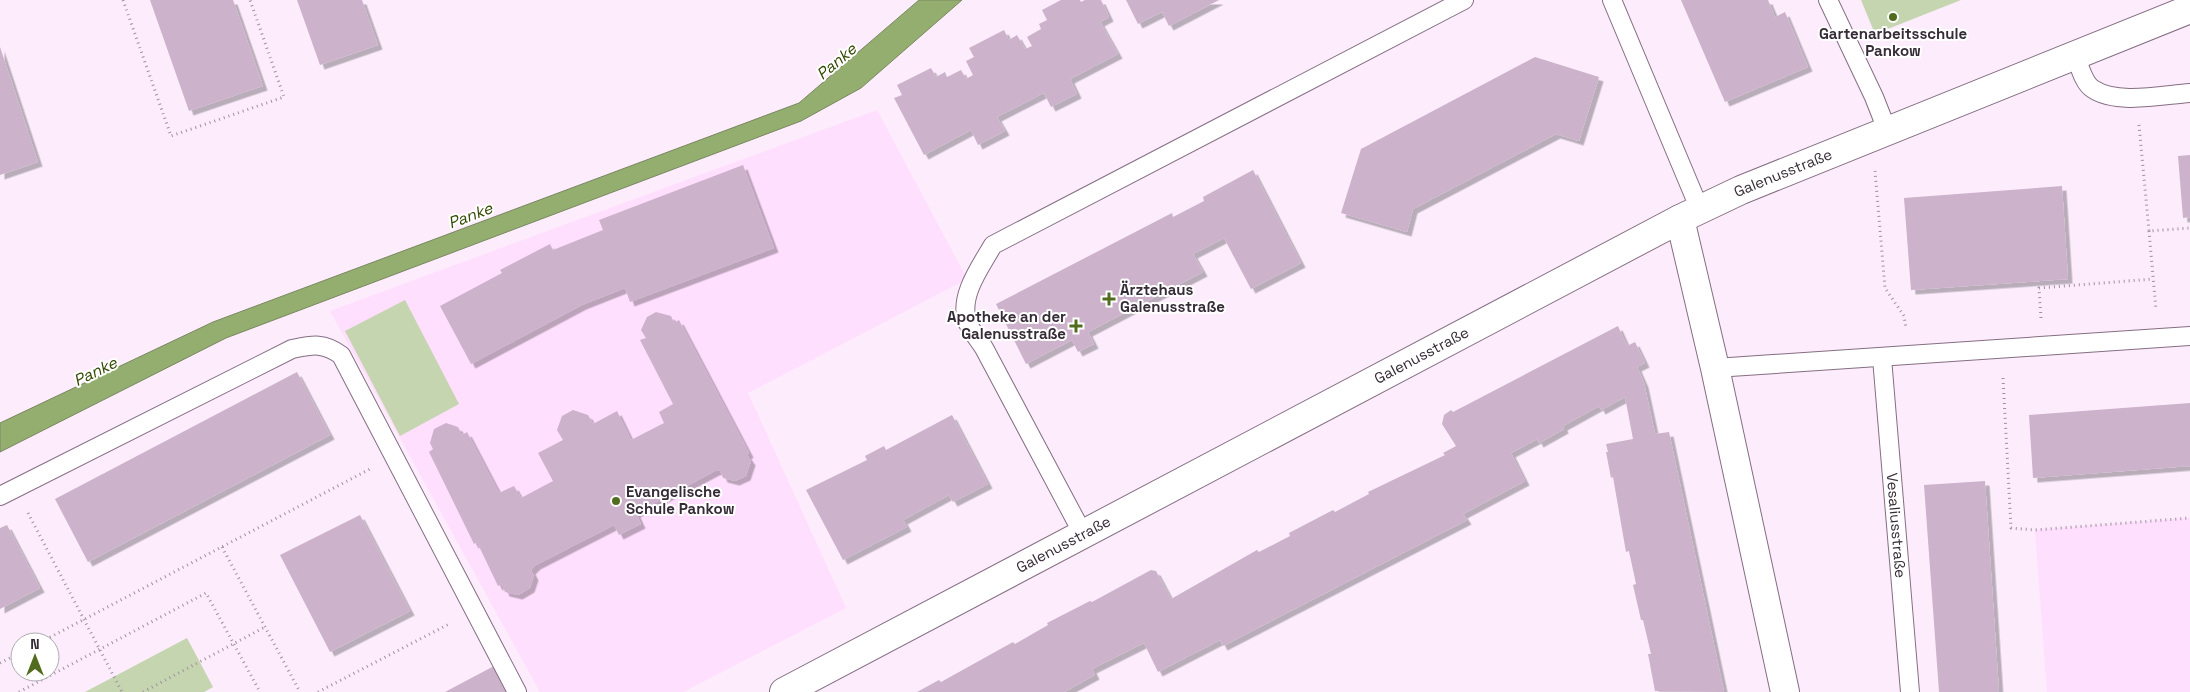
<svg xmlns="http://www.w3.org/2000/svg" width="2190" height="692" font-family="'Space Grotesk',sans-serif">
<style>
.built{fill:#ffdefe}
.green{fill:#c5d5af}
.water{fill:#94ae70;stroke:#78875f}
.building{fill:#ccb2cb;filter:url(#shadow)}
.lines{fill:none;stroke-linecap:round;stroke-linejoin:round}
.lane-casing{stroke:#856e84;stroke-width:20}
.street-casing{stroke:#856e84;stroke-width:30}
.path{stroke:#9f929f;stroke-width:3;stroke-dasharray:1 4;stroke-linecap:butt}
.lane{stroke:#fff;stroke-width:18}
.street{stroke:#fff;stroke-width:28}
.poi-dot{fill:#516c1f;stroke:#fff;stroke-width:2}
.labels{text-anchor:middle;stroke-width:4;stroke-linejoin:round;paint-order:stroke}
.poi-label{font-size:15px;font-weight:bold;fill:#362c36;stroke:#fff;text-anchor:start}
.street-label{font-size:15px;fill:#362c36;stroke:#fff}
.water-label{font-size:16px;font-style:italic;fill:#314700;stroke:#fff}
</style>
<defs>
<filter id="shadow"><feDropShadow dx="4.5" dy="4.5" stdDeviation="0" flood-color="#0004"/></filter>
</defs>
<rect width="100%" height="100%" fill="#fcecfc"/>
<g class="built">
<path d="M877,110l90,169 -219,114 98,215 -163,84h-143l-210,-381z"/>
<path d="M2190,518v174h-143l-12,-162z"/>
</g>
<g class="green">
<path d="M1861,0h100l-86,34z"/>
<path d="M405,300l54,104 -59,32 -55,-105z"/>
<path d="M187,638l26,49 -9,5h-119z"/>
</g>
<path class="water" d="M919,0h43l-101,88 -60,33 -575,217 -226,114v-29l213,-101 586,-219z"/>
<g class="building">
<path d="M150,0h83l30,86 -74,25z"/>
<path d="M297,0h65l16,45 -58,20z"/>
<path d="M1061,0h19l1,2 4,-2h16l8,17 -9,5 18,32 -48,25 7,15 -26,13 -7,-14 -47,24 8,14 -27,14 -7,-15 -47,25 -30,-57 8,-3 -5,-10 34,-17 5,9 9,-5 2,5 14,-7 5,9 7,-4 -7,-14 8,-4 -5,-9 35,-18 5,10 8,-5 8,14 7,-3 -5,-9 14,-8 -2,-5 8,-4 -5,-10z"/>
<path d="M1126,0h93l-50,26 -7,-14 -24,12z"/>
<path d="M1681,0h87l7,17 10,-5 23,55 -83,35z"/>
<path d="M0,47l38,115 -38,13z"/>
<path d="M1535,57l64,20 -20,64 -23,-7 -143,75 -6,23 -66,-19 20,-64z"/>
<path d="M2190,155v62l-7,1 -5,-62z"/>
<path d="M743,165l31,83 -144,54 -5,-14 -43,17 -111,59 -31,-58 62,-33 -2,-3 50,-26 3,6 50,-20 -4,-10z"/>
<path d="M1253,170l48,93 -50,26 -27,-51 -31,16 10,18 -115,60 6,12 -16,8 -6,-12 -46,24 -30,-60 176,-91 1,4 31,-16 -1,-4z"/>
<path d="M2062,186l6,93 -157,11 -7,-92z"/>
<path d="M656,312l15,4 3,7 5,-3 70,133 -2,2 4,6 -5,15 -11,5 -12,-3 -3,-8 -5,1 -79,42 5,11 -22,11 -5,-10 -78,40 -5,5 3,6 -4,12 -12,7 -13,-3 -3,-8 -4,2 -21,-44 -3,2 -45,-92 4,-3 -3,-6 4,-14 12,-6 12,4 4,8 5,-3 32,61 15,-7 7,12 32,-17 -15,-28 25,-13 -6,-10 5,-14 11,-6 15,5 5,9 24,-13 14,29 33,-17 -5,-11 14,-8 -33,-64 6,-2 -5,-8 6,-13z"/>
<path d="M1618,326l9,20 8,-4 10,21 -8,4 7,16 11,51 14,-2 55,260 -69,-1 -7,-37h3l-8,-34h-2l-8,-35 3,-1 -7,-33 -3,1 -13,-75 -2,1 -5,-26h2l-2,-8 27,-5 -8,-42 -24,13 -2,-4 -36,20 1,3 -25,14 -2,-4 -26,14 14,28 -62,33 4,6 -244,126 -3,-6 -62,32 -14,-29 -52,26 3,6 -31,17h-147l22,-12 2,2 72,-40 2,2 33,-19 -1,-2 43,-22 2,1 59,-32 5,1 15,28 86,-49 2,2 31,-16 -1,-3 44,-23 2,2 34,-18 -1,-2 77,-37 -2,-2 13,-7 -14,-22 2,-9 7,-5 2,2z"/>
<path d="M297,372l33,63 -242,127 -33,-63z"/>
<path d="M2190,403v63l-157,12 -4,-63z"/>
<path d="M952,415l36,69 -35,18 -4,-7 -46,25 4,7 -64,33 -37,-70 61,-30 -2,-4 19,-10 2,4z"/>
<path d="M1985,481l14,211h-60l-15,-207z"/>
<path d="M360,515l50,96 -80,41 -50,-97z"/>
<path d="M7,525l33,63 -40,21v-81z"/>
<path d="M494,666l13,26h-62z"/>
</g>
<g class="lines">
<g class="lane-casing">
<g id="lane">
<path d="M1612,0l88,210"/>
<path d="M1828,0l46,97 13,33"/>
<path d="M2075,54c4,10 8,29 18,35 24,16 69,6 97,4"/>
<path id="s1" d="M1882,358l28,334"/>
<path d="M1715,368l475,-32"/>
<path d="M0,496l292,-147c20,-4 31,-7 49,6l176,337"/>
<path d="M1083,534l-99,-186c-5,-8 -14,-18 -17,-27 -8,-26 14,-55 26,-76l471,-245"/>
</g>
</g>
<g class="street-casing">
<g id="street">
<path d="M1680,219l35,149 70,324"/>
<path id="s2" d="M784,692l896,-473 61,-29 449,-181"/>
</g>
</g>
<g class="path">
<path d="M123,0l48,136 113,-39 -34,-97"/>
<path d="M2139,125l10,106 41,-3"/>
<path d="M1875,171l10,117 19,28 2,12"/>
<path d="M2149,231l7,79"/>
<path d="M2041,318l-2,-30 114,-9"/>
<path d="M2003,378l8,150 24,2 155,-12"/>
<path d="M28,513l94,179"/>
<path d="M222,547l78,145"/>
<path d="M41,642l329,-173"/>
<path d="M0,663l20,-10"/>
<path d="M19,692l187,-99 54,99"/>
<path d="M143,692l122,-65"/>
<path d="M318,692l133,-69"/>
</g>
<use href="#lane" class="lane"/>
<use href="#street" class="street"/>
</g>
<g class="poi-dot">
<circle cx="1893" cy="17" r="5"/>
<path d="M1106.5 291.5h5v5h5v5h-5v5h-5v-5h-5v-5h5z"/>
<path d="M1073.5 318.5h5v5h5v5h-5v5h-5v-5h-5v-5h5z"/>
<circle cx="616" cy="501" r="5"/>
</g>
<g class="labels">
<g class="poi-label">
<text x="1893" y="39" text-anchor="middle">Gartenarbeitsschule<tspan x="1893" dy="17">Pankow</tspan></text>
<text x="1120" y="295">Ärztehaus<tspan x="1120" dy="17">Galenusstraße</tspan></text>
<text x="1066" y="322" text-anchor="end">Apotheke an der<tspan x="1066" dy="17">Galenusstraße</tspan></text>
<text x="626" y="497">Evangelische<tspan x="626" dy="17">Schule Pankow</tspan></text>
</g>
<g class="street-label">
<text dy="5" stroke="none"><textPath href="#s2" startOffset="1126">Galenusstraße</textPath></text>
<text dy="5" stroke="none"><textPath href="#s2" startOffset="721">Galenusstraße</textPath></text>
<text dy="5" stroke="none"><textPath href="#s1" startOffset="168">Vesaliusstraße</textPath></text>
<text dy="5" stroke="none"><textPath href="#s2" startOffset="316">Galenusstraße</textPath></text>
</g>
<g class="water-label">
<text transform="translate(836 61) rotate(-40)" y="6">Panke</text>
<text transform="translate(470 215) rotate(-21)" y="6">Panke</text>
<text transform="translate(95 371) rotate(-26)" y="6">Panke</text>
</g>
</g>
<g transform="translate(35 657)"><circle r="24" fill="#ffffff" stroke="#afabaf"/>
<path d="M0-4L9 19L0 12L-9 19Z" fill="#516c1f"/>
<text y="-8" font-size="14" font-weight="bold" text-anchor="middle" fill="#362c36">N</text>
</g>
</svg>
